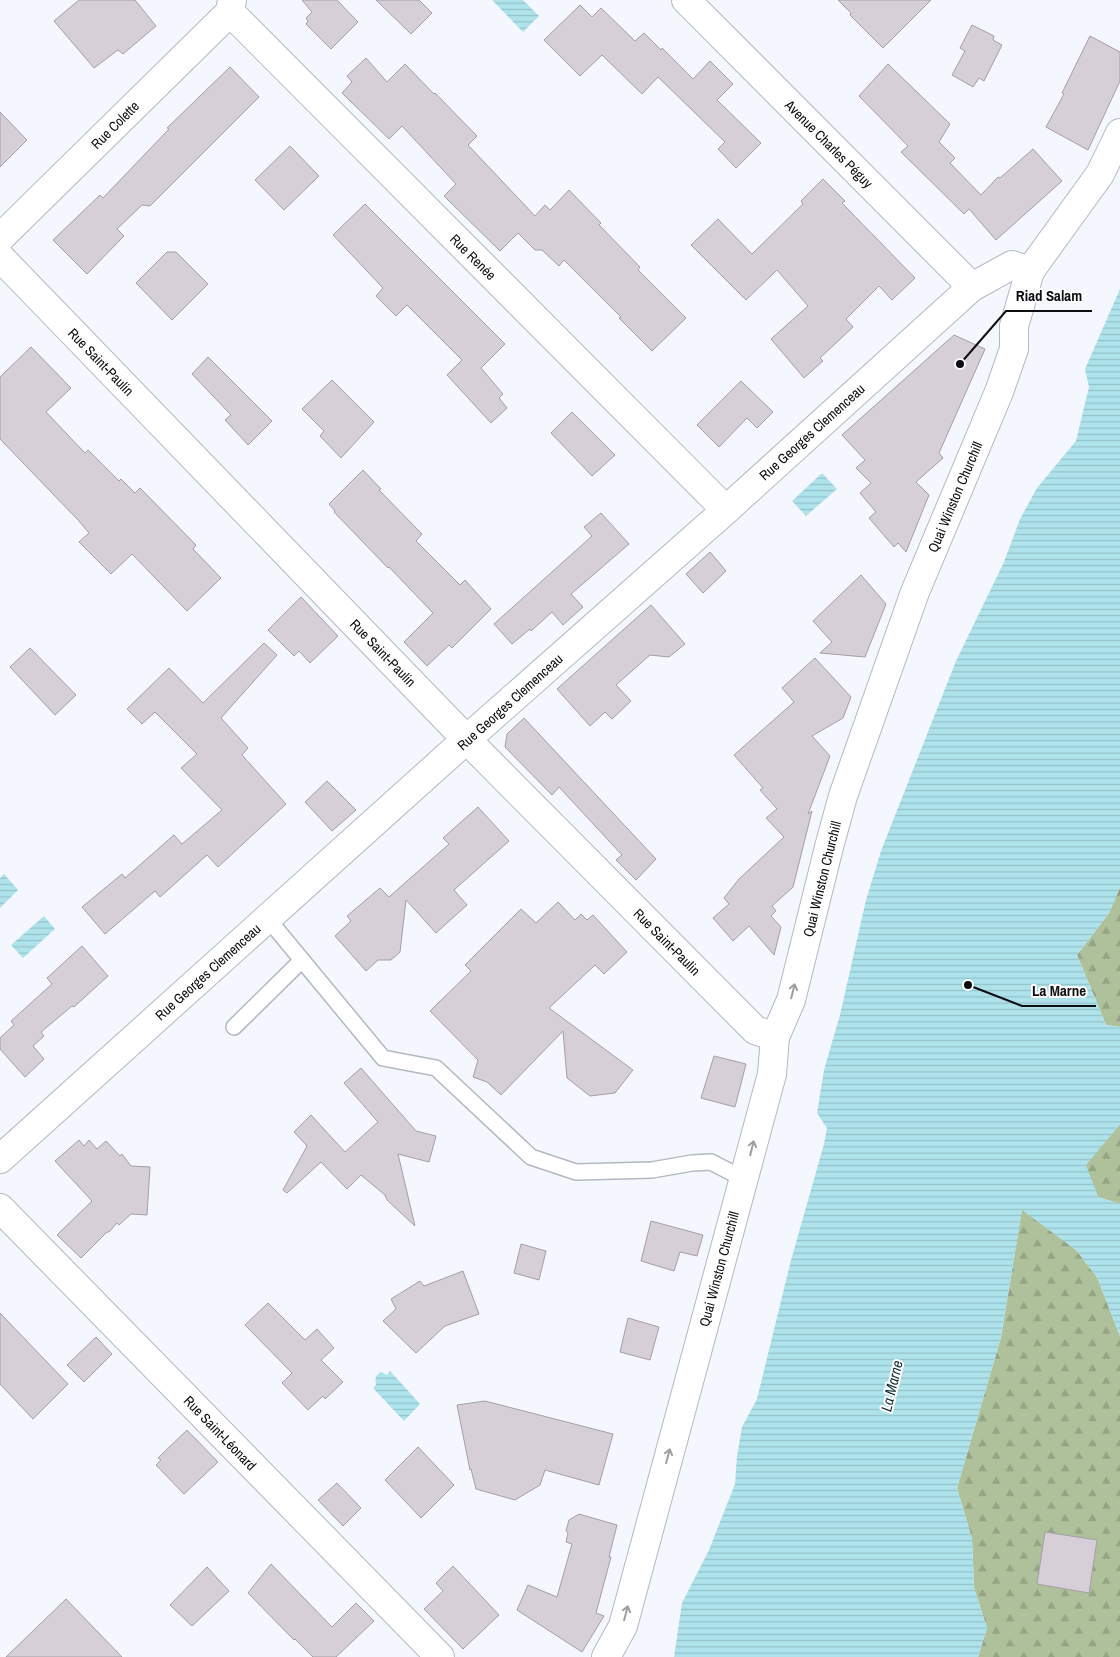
<svg xmlns="http://www.w3.org/2000/svg" width="1120" height="1657" font-family="'Archivo Narrow',sans-serif">
<style>
.forest{fill:url(#forest-firs)}
.water{fill:url(#water-rules)}
.building{fill:#d6cfd8;stroke:#a59ea7}
.lines{fill:none;stroke-linecap:round;stroke-linejoin:round}
.lane-casing{stroke:#b3b8c2;stroke-width:18}
.street-casing{stroke:#b3b8c2;stroke-width:30}
.lane{stroke:#fff;stroke-width:15}
.street{stroke:#fff;stroke-width:28}
.oneway{stroke:#9e9fa0}
.labels{text-anchor:middle;stroke-width:4;stroke-linejoin:round;paint-order:stroke}
.street-label{font-size:14px;fill:#0c0e11;stroke:#fff}
.water-label{font-size:15px;font-style:italic;fill:#122e32;stroke:#fff}
.leader{fill:none;stroke:#0c0e11;stroke-width:2}
.callout-dot{fill:#0c0e11;stroke:#fff;stroke-width:2}
.callout-label{font-size:15px;text-anchor:middle;font-weight:bold;fill:#0c0e11;stroke:#fff;stroke-width:4;stroke-linejoin:round;paint-order:stroke}
</style>
<defs>
<pattern id="forest-firs" width="22" height="20" patternUnits="userSpaceOnUse" patternTransform="scale(1.25)"><rect width="22" height="20" fill="#afc19b"/><path d="M5 1l3.5 6h-7zM16 11l3.5 6h-7z" fill="#95a584"/></pattern>
<pattern id="water-rules" width="6" height="5" patternUnits="userSpaceOnUse" patternTransform="scale(1.25)"><rect width="6" height="5" fill="#aee3ec"/><path d="M0 2.5h6" fill="none" stroke="#94c2c9"/></pattern>
</defs>
<rect width="100%" height="100%" fill="#f4f7fd"/>
<g class="forest">
<path d="M1120,887v140l-14,-2 -29,-70 32,-42z"/>
<path d="M1120,1124v80l-22,-7 -13,-32z"/>
<path d="M1022,1209l54,41 21,27 23,59v321h-142l9,-29 -13,-40 -2,-49 -15,-51 44,-151z"/>
</g>
<g class="water">
<path d="M492,0h31l16,16 -16,16z"/>
<path d="M1120,289v598l-11,26 -32,42 29,70 14,2v97l-34,41 12,32 22,7v132l-23,-59 -21,-27 -54,-40 -21,127 -44,151 15,51 2,49 13,40 -9,29h-304l8,-54 27,-53 26,-66 2,-28 5,-29 15,-28 34,-139 33,-116 3,-16 -10,-15 7,-43 16,-55 26,-115 15,-49 75,-190 48,-99 16,-43 17,-31 39,-47 13,-54 -4,-18z"/>
<path d="M822,473l15,16 -31,27 -14,-15z"/>
<path d="M4,874l14,16 -18,18v-30z"/>
<path d="M44,916l11,13 -32,29 -12,-13z"/>
<path d="M390,1371l30,33 -16,17 -31,-33 3,-3c-1,-7 -1,-9 5,-13l6,3z"/>
</g>
<g class="building">
<path d="M79,0h56l21,26 -33,28 -5,-4 -24,18 -40,-47z"/>
<path d="M302,0h35l21,22 -27,27 -25,-25 2,-3 -2,-3 6,-6z"/>
<path d="M376,0h43l13,13 -21,21z"/>
<path d="M838,0h93l-48,48 -33,-33 1,-2z"/>
<path d="M580,5l12,12 9,-9 34,33 9,-8 17,17 1,-2 31,31 17,-18 23,23 -16,16 44,43 -25,25 -18,-19 7,-7 -67,-65 -16,17 -40,-39 -22,21 -36,-36z"/>
<path d="M972,25l22,11 -1,4 9,5 -18,36 -5,-3 -6,9 -21,-12 13,-24 -5,-3z"/>
<path d="M1090,36l30,16v29l-32,69 -42,-23 18,-33 -2,-1z"/>
<path d="M366,58l21,24 18,-18 29,30 1,-1 42,43 -9,9 67,71 10,-11 5,5 19,-20 32,33 -2,2 41,42 -2,3 48,48 -34,33 -33,-33 2,-1 -57,-57 -5,6 -17,-16h-7l-17,-17 -18,18 -56,-55 12,-12 -54,-58 -13,13 -47,-46 10,-11 -5,-6z"/>
<path d="M888,64l62,60 -11,18 16,16 -5,5 31,32 17,-18 2,1 33,-29 29,32 -66,59 -27,-31 -5,5 -63,-62 7,-6 -49,-50z"/>
<path d="M230,67l29,30 -109,109 -8,-1 -25,24 7,7 -37,38 -34,-34 47,-45 3,3 66,-69 -2,-1z"/>
<path d="M0,112l27,28 -27,27z"/>
<path d="M290,146l29,30 -35,34 -29,-30z"/>
<path d="M823,179l22,22 -3,2 73,75 -23,22 -13,-14 -33,33 7,8 -33,31 3,3 -19,17 -33,-39 37,-33 -31,-36 -31,30 -55,-55 27,-26 34,35 51,-50 -2,-3z"/>
<path d="M365,204l140,140 -24,24 22,26 -4,4 8,10 -16,15 -44,-48 15,-15 -55,-55 -11,11 -20,-20 7,-8 -50,-53z"/>
<path d="M167,252h9l32,32 -36,36 -36,-37z"/>
<path d="M954,335l31,14 -46,104 4,5 -27,24 13,13 -23,57 -8,-9 -4,4 -25,-29 7,-6 -16,-19 11,-10 -15,-15 9,-8 -23,-25z"/>
<path d="M31,347l40,41 -25,24 39,41 3,-3 31,31 2,-2 14,14 5,-5 56,57 -3,4 28,29 -34,33 -55,-57 -21,20 -32,-32 10,-9 -10,-12 -79,-82v-62z"/>
<path d="M208,357l64,64 -24,24 -23,-25 6,-5 -39,-41z"/>
<path d="M332,380l42,42 -33,36 -21,-22 4,-5 -22,-22z"/>
<path d="M741,381l32,31 -16,16 -10,-10 -28,29 -22,-22z"/>
<path d="M572,412l43,43 -23,21 -41,-43z"/>
<path d="M363,470l18,19 -2,1 43,44 -6,7 44,44 5,-5 26,29 -39,39 -3,-3 -22,21 -23,-24 29,-29 -44,-46 -1,1 -54,-56 1,-1 -6,-7z"/>
<path d="M601,513l28,31 -58,50 12,13 -20,18 -11,-13 -21,19 -1,-2 -18,15 -18,-20 98,-88 -8,-9z"/>
<path d="M710,552l16,19 -23,22 -17,-19z"/>
<path d="M861,575l25,29 -21,53 -45,-4 12,-11 -19,-21z"/>
<path d="M301,597l37,39 -28,27 -11,-12 -5,5 -26,-26z"/>
<path d="M651,605l34,39 -16,13 -19,-2 -34,30 15,16 -19,18 -7,-7 -15,14 -33,-37z"/>
<path d="M264,643l13,12 -56,63 27,30 -6,7 44,49 -68,63 -11,-12 -47,42 -5,-6 -50,43 -23,-27 40,-33 3,4 49,-43 8,9 40,-34 -41,-42 16,-14 -42,-42 -13,12 -15,-15 42,-41 34,35z"/>
<path d="M30,648l46,47 -21,20 -45,-48z"/>
<path d="M815,658l36,39 -8,21 -31,18 18,20 -22,58 4,-3 -19,76 -21,19 4,5 -5,5 10,11 -7,28 -25,-29 -16,15 -20,-23 16,-14 -5,-6 15,-19 45,-42 -18,-19 11,-9 -17,-19 3,-2 -29,-33 60,-53 -12,-14z"/>
<path d="M524,718l132,141 -20,21 -20,-20 6,-5 -63,-68 -7,8 -47,-48 2,-13z"/>
<path d="M327,781l29,29 -24,21 -27,-29z"/>
<path d="M478,807l31,34 -55,49 13,15 -31,28 -30,-33 -6,52 -9,8h-13l-12,11 -31,-35 16,-15 -4,-5 33,-28 9,9 60,-53 -6,-6z"/>
<path d="M558,902l17,18 6,-6 6,6 6,-5 34,37 -23,22 -9,-9 -46,43 84,62 -18,23 -25,3 -23,-18 -4,-47 -62,64 -14,-13 -14,-5 5,-17 -48,-49 41,-40 -6,-6 56,-56 15,14z"/>
<path d="M82,946l26,30 -34,31 -2,-1 -31,26 3,4 -11,10 11,13 -19,18 -25,-28v-11l14,-13 -3,-4 41,-37 -5,-6z"/>
<path d="M714,1056l32,8 -11,43 -34,-9z"/>
<path d="M361,1068l55,63 20,5 -7,26 -31,-8 17,72 -28,-26 -2,-5 -24,-20 -14,14 -26,-27 -34,31 -4,-3 24,-44 -13,-14 17,-17 34,37 33,-30 -34,-39z"/>
<path d="M79,1140l5,6 5,-6 8,9 9,-8 14,15 2,-2 9,12 19,1 -3,48 -16,-1 -12,11 -2,-2 -8,9h-2l-26,26 -24,-23 35,-34 -37,-40z"/>
<path d="M651,1221l52,14 -6,21 -17,-4 -6,19 -33,-10z"/>
<path d="M521,1244l25,7 -7,29 -25,-7z"/>
<path d="M463,1271l16,43 -34,12 -29,27 -33,-32 13,-12 -5,-10 29,-18 4,5z"/>
<path d="M268,1303l37,37 12,-11 17,19 -13,12 22,22 -18,17 -2,-3 -15,14 -26,-27 10,-10 -47,-48z"/>
<path d="M0,1313l68,71 -35,35 -33,-35z"/>
<path d="M628,1318l31,9 -9,33 -30,-8z"/>
<path d="M96,1337l16,17 -28,28 -17,-17z"/>
<path d="M485,1401l128,33 -14,51 -54,-15 -5,15 -25,15 -39,-11 -5,-20 -1,1 -13,-65z"/>
<path d="M187,1430l31,32 -34,32 -28,-29 5,-5 -3,-2z"/>
<path d="M418,1447l36,38 -33,33 -36,-38z"/>
<path d="M337,1483l24,25 -18,18 -25,-26z"/>
<path d="M579,1514l38,11 -8,32h2l-15,56 8,3 -22,36 -65,-42 11,-25 29,12 15,-53 -6,-2 2,-9 -2,-2 3,-11z"/>
<path d="M1045,1532l52,8 -8,53 -52,-9z"/>
<path d="M271,1564l61,63 24,-24 18,18 -38,36h-23l-18,-18 -1,1 -46,-47z"/>
<path d="M453,1566l46,49 -36,34 -39,-40 19,-18 -7,-8z"/>
<path d="M207,1567l22,24 -37,35 -22,-21z"/>
<path d="M66,1599l56,58h-116z"/>
</g>
<g class="lines">
<g class="lane-casing">
<g id="lane">
<path d="M268,919l115,139 53,10 95,89 45,15 76,-2 40,-7 19,-1 33,17"/>
<path d="M234,1027l68,-67"/>
</g>
</g>
<g class="street-casing">
<g id="street">
<path d="M232,0l-2,12 496,498"/>
<path d="M686,0l286,287"/>
<path d="M0,238l230,-226"/>
<path d="M0,257l467,483 288,290 20,7"/>
<path d="M0,1159l449,-404 277,-245 246,-223 40,-22 18,6"/>
<path d="M0,1208l440,449"/>
<path d="M606,1657l17,-31 149,-552 3,-37 16,-37 38,-153 14,-51 72,-204 84,-200 15,-43v-23l16,-55 70,-97 20,-41"/>
</g>
</g>
<use href="#lane" class="lane"/>
<use href="#street" class="street"/>
</g>
<defs><path id="oneway-shaft" d="M-6 0H5M1.5-3L5.5 0L1.5 3" fill="none" stroke-width="1.6" stroke-linecap="round" stroke-linejoin="round" transform="scale(1.25)"/></defs>
<g class="oneway">
<use href="#oneway-shaft" transform="translate(793 991) rotate(-76)"/>
<use href="#oneway-shaft" transform="translate(752 1148) rotate(-76)"/>
<use href="#oneway-shaft" transform="translate(668 1456) rotate(-75)"/>
<use href="#oneway-shaft" transform="translate(626 1613) rotate(-75)"/>
</g>
<g class="labels">
<g class="street-label">
<text transform="translate(115 125) rotate(-45)" y="5">Rue Colette</text>
<text transform="translate(829 144) rotate(45)" y="5">Avenue Charles Péguy</text>
<text transform="translate(473 257) rotate(45)" y="5">Rue Renée</text>
<text transform="translate(101 362) rotate(46)" y="5">Rue Saint-Paulin</text>
<text transform="translate(812 432) rotate(-42)" y="5">Rue Georges Clemenceau</text>
<text transform="translate(955 497) rotate(-67)" y="5">Quai Winston Churchill</text>
<text transform="translate(383 653) rotate(46)" y="5">Rue Saint-Paulin</text>
<text transform="translate(510 702) rotate(-42)" y="5">Rue Georges Clemenceau</text>
<text transform="translate(822 879) rotate(-76)" y="5">Quai Winston Churchill</text>
<text transform="translate(667 942) rotate(45)" y="5">Rue Saint-Paulin</text>
<text transform="translate(208 972) rotate(-42)" y="5">Rue Georges Clemenceau</text>
<text transform="translate(719 1269) rotate(-75)" y="5">Quai Winston Churchill</text>
<text transform="translate(220 1433) rotate(46)" y="5">Rue Saint-Léonard</text>
</g>
<g class="water-label">
<text transform="translate(892 1386) rotate(-77)" y="5">La Marne</text>
</g>
</g>
<path class="leader" d="M960 364L1006 311H1092M968 985L1022 1006H1096"/>
<g class="callout-dot">
<circle cx="960" cy="364" r="5"/>
<circle cx="968" cy="985" r="5"/>
</g>
<g class="callout-label">
<text x="1049" y="301">Riad Salam</text>
<text x="1059" y="996">La Marne</text>
</g>
</svg>
